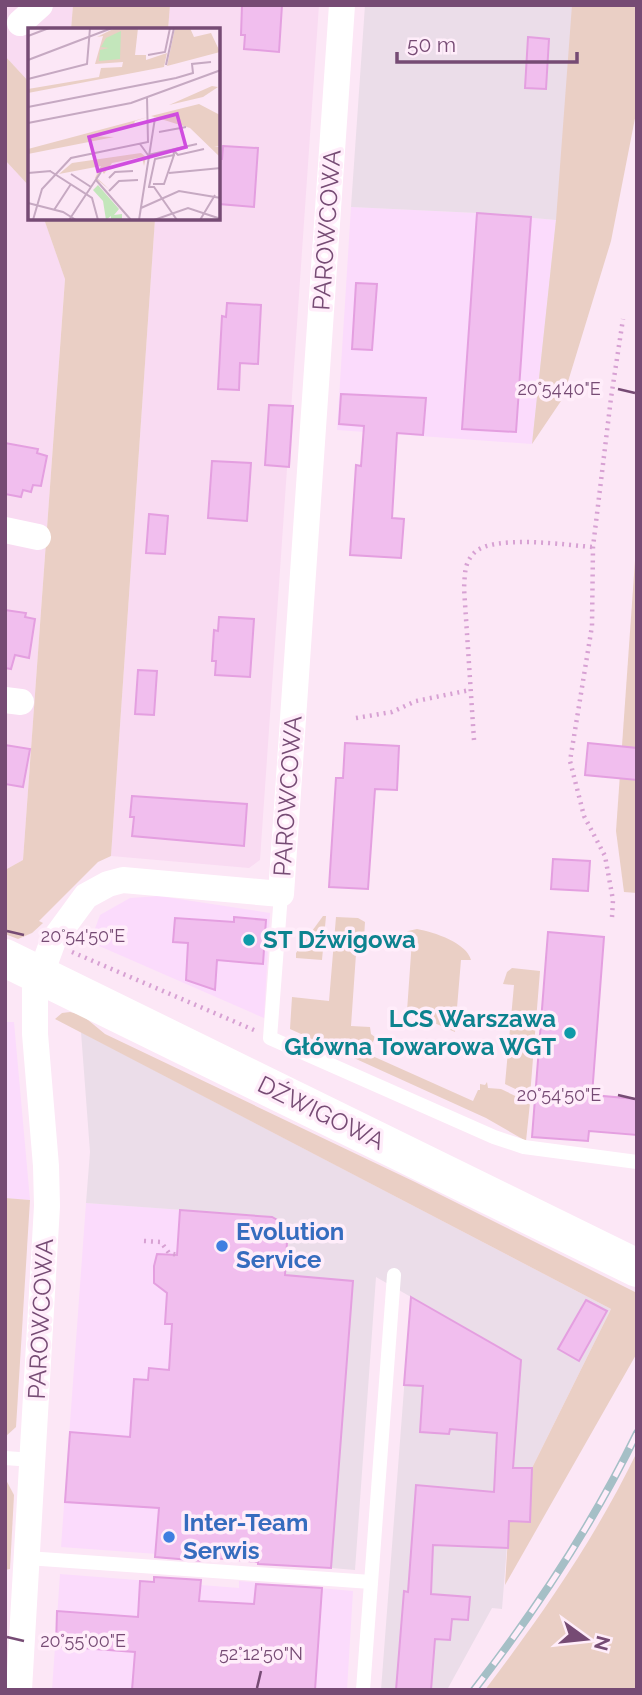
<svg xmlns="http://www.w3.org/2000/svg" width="642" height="1695" font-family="Raleway,sans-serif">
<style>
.residential{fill:#f9dbf2}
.commercial{fill:#fbdbfc}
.industrial{fill:#ebdde9}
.green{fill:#eacfc5}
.building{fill:#f1beee;stroke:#e49fe0;stroke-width:2}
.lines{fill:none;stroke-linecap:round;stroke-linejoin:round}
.path{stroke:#d7a1d3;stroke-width:4.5;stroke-dasharray:2 5;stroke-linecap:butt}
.service{stroke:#fff;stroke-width:14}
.minor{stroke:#fff;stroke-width:26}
.secondary{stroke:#fff;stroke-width:38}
.rail-casing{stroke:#a5bfc6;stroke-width:8}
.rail{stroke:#ffedfa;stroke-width:5;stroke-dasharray:16;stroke-linecap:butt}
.ticks{fill:none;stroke:#764b74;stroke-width:2.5}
.culture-dot{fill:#0f9aa8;stroke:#ffedfa;stroke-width:2.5}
.shop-dot{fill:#3f7fe0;stroke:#ffedfa;stroke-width:2.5}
.labels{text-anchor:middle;stroke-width:7;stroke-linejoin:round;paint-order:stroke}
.street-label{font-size:24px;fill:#764b74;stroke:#ffedfa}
.culture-label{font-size:24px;font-weight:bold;fill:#0d838f;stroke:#ffedfa;text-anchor:start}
.shop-label{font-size:24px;font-weight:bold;fill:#366cbe;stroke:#ffedfa;text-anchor:start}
.inset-road{fill:none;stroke:#c6a9c2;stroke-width:2}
.view{fill:#d04ddf;fill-opacity:0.15;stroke:#d04ddf;stroke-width:3.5}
.inset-edge{fill:none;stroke:#764b74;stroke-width:3.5}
.ticks-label{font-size:18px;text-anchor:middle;fill:#764b74;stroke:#ffedfa;stroke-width:7;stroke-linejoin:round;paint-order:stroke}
</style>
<rect width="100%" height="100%" fill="#fce7f6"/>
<g class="residential">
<path d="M5,5h68l-2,25h-41v53l-25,-27z"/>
<path d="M170,5h149l-59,855 -11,8 -138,-12 44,-637h64v-189h-51z"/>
<path d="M5,160l25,27v32h14l21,59 -42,582 -18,10z"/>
</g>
<g class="commercial">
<path d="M351,207l126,6 79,7 -24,224 -195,-14z"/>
<path d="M159,896l111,17 -6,105 -174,-76 10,-27 30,-17z"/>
<path d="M5,1022h9l16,178 -25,-2z"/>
<path d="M86,1203l179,13 -25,344 -179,-13z"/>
<path d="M60,1574l179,14v-7l114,10 -6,99h-295z"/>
</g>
<g class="industrial">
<path d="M365,5h233l-66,439 24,-224 -79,-7 -126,-6z"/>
<path d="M81,1032l530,277 -79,159 -2,54 -21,-1 -7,88 -10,-1 -45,82h-66l30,-393 -35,-20 -21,293 -115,-10 25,-344 -179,-13 4,-51z"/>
</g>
<g class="green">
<path d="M73,5h97l-2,25h-97z"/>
<path d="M572,5h65v103l-26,133 -48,157 -31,46 24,-224z"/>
<path d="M5,56l25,27v104l-25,-27z"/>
<path d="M44,219h111l-44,637 -13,6 -59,59 4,2 -11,10 -14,6 -13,-5v-64l18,-10 42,-581z"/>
<path d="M637,532v361l-13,-1 -8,-61z"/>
<path d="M323,916h3l-4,44 -26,-2v-5z"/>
<path d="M336,917l22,1 7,4 -2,32h-7l-5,72 19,1 1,7 4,3 -7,17 105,47 5,-11h2v-6l5,1 2,-3 1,6 13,1 29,14 -4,38 -40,-23 -196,-89 2,-32 37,4z"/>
<path d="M417,929c17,3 50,14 54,31h-10l-6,72 -48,-21 5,-71 -11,-1 7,-8z"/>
<path d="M512,968l28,3 -10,125 -25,-12 9,-99 -11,-1 4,-12z"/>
<path d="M70,1012l12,3 23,19 310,148 222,111v60l-132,232 4,-64 21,1 2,-54 79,-159 -556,-290 7,-6z"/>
<path d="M5,1198l25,2 -14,227 -11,10z"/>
<path d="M637,1452v238h-152c57,-75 111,-153 152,-238z"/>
<path d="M5,1478l9,17 -4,74 -5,1z"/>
</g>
<g class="building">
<path d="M242,5h40l-3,47 -35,-3 1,-14h-4z"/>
<path d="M528,37l21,2 -3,50 -21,-1z"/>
<path d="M223,146l35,2 -4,59 -35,-3v-45h3z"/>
<path d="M477,213l54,4 -15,215 -54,-3z"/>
<path d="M356,283l21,1 -5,66 -20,-1z"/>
<path d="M227,303l34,2 -3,59 -18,-1 -1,27 -21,-1 4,-73 4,1z"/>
<path d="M341,394l85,4 -3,37 -26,-2 -5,85 12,1 -3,39 -51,-3 6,-90 5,1 3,-40 -25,-2z"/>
<path d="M269,405l24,1 -4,61 -24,-2z"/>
<path d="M5,443l33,6 -1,4 10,3 -6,30 -8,-1 -2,7 -8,-2 -2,7 -16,-3z"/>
<path d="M212,461l39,2 -4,58 -39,-3z"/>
<path d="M149,514l19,2 -3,38 -19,-1z"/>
<path d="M5,610l21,3 -1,4 10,2 -6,39 -14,-3 -4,14 -6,-1z"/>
<path d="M219,617l35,2 -4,58 -35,-2 1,-14h-4l2,-31 4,1z"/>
<path d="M138,670l19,1 -3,44 -19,-1z"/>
<path d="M345,743l54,3 -2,44 -22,-1 -7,100 -39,-2 7,-109h7z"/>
<path d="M588,743l49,5v32l-52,-5z"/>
<path d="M5,745l25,4 -7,38 -18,-3z"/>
<path d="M132,796l115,8 -3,42 -112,-10 2,-19h-4z"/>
<path d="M553,859l37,2 -2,30 -37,-2z"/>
<path d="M234,917l32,3 -3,44 -46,-4 -2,30 -29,-10 2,-37 -15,-1 2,-24 59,4z"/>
<path d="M548,932l56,5 -12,158 45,4v36l-48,-4 -1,10 -56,-4z"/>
<path d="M180,1210l92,7 16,9 -3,49 68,6 -22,287 -73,-4v-2l-56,-5v4l-47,-4 4,-49 -94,-6 5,-70 60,5 4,-58 14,1 1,-12 20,2 3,-46h-7l2,-31 -13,-10v-17l3,-12 20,1z"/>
<path d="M411,1297l110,63 -8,108h19l-2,54 -21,-1 -1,27 -75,-3 -2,49 39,3 -2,23 -16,-1 -2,21 -15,-1 -4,51h-35l8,-99 4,1 8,-107 78,7 3,-59 -47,-4 -1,5 -29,-2 3,-46 -19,-1z"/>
<path d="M586,1300l21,11 -28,50 -21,-12z"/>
<path d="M154,1577l47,3 -2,21 55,3 2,-20 66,4 -7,102h-183l3,-38 -79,-6 1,-35 81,6 2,-36 14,1z"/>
</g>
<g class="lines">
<g class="path">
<path d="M356,718l36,-6 24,-11 54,-11"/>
<path d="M474,740l-10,-152c1,-13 0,-25 10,-35 18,-19 93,-8 118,-6"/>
<path d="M612,917l1,-17 -8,-44 -21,-40 -14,-55 22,-135 1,-79 18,-149 12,-79"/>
<path d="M72,952l182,78"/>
<path d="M144,1241l17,1 8,11 9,2"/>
</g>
<g class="service">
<path d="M281,894l-11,144 224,99 30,10 113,15"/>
<path d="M5,1458l28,2"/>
<path d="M27,1558l344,24"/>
<path d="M363,1690l31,-415"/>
</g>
<g class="minor">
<path d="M20,23l20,-18"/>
<path d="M5,530l33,7"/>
<path d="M5,700l16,2"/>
<path d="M19,1690l28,-484 -1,-40 -11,-132v-44l18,-49 33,-45 22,-12 15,-4 158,14 61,-889"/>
</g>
<path class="secondary" d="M5,958l632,310"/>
<g class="rail-casing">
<path id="rail" d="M474,1690c62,-80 119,-166 163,-257"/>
</g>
<use href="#rail" class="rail"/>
</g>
<path class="ticks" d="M618,389l17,4M7,931l17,4M618,1095l17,4M7,1637l17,4M257,1688l4,-17"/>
<g class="culture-dot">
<circle cx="249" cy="940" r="7"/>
<circle cx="570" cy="1033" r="7"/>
</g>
<g class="shop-dot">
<circle cx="222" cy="1246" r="7"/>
<circle cx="169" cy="1537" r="7"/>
</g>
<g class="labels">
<g class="street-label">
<text transform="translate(327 230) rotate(-86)" y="8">PAROWCOWA</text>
<text transform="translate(288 796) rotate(-86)" y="8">PAROWCOWA</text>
<text transform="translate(321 1113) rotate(26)" y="8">DŹWIGOWA</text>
<text transform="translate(41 1319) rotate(-87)" y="8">PAROWCOWA</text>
</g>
<g class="culture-label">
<text x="263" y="948">ST Dźwigowa</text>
<text x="556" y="1027" text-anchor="end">LCS Warszawa<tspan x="556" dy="28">Główna Towarowa WGT</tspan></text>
</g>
<g class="shop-label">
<text x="236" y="1240">Evolution<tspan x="236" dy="28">Service</tspan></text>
<text x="183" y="1531">Inter-Team<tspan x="183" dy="28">Serwis</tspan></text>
</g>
</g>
<g transform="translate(28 28)">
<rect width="192" height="192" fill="#fce7f6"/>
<path d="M87,0h23l-3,27h11v5l21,-7 -3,14 -136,26v-4l71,-12 2,-9 21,-1 1,-5 -28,2 8,-28 -6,1zM147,0h15l4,9 17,-4 9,19 -53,14zM184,58l6,1 -15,10 -34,8zM171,76l21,11v31l-6,1h6v10l-30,-29 -39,-12zM120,89l-13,4 -2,6 -46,9 27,1 -86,17v-5zM113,125l5,4 -2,9 -2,-9 -30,6 -8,11 -2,-3 -5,7 13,12 -15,-12 6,-12 -42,8 13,-11z" fill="#eacfc5"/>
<path d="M93,3l-1,28 -21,2 1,-11 9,-2 -8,-1 5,-9zM70,157l21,24 -5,6 8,-1v6h-11v-4l-5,4 -3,-19 -10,-11z" fill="#c3e6bb"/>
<path class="inset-road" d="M0,8l21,-8M120,27l17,-3 5,-24M0,32l84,-32M138,37l8,-37M0,51l59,-15 3,-36M0,79l148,-29 17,-5 -1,-9 19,-2M0,95l103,-20 90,-33M131,104l27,-5M112,116l8,11 49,-11M146,123l4,4 26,-6M22,143l42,27 6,22M0,145l23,-2M141,145l52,-5M43,146l20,13M81,150l6,-6 18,-1M68,152l35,40M125,156h11l10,-29M120,159h6l23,33M121,159l6,-28 19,-4 -1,-6M81,163l10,-10 19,-1M0,175l35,9 13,8M113,180l38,-17 42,7M26,182l17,-26M5,192l9,-31 29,-31 77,-16 -1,-45M41,192l32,-48M111,192l16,-102M126,192l34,-12 33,11M172,192l15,-25"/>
<path class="view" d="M149,86l9,33 -88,24 -9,-34z"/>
<rect width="192" height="192" class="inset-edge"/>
</g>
<g class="ticks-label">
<text x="559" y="395">20°54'40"E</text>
<text x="83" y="942">20°54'50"E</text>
<text x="559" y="1101">20°54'50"E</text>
<text x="83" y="1647">20°55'00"E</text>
<text x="261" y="1660">52°12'50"N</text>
</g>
<rect width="642" height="1695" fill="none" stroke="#764b74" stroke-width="14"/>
<g transform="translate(586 1639) rotate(105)" stroke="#ffedfa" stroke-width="5" paint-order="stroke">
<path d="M0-5L12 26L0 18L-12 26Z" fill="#764b74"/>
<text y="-10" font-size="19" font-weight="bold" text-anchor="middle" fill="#764b74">N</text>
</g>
<path d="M397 52v10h180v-10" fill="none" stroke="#764b74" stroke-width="3.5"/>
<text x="407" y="52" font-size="21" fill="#764b74" stroke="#ffedfa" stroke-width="5" paint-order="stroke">50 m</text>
</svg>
